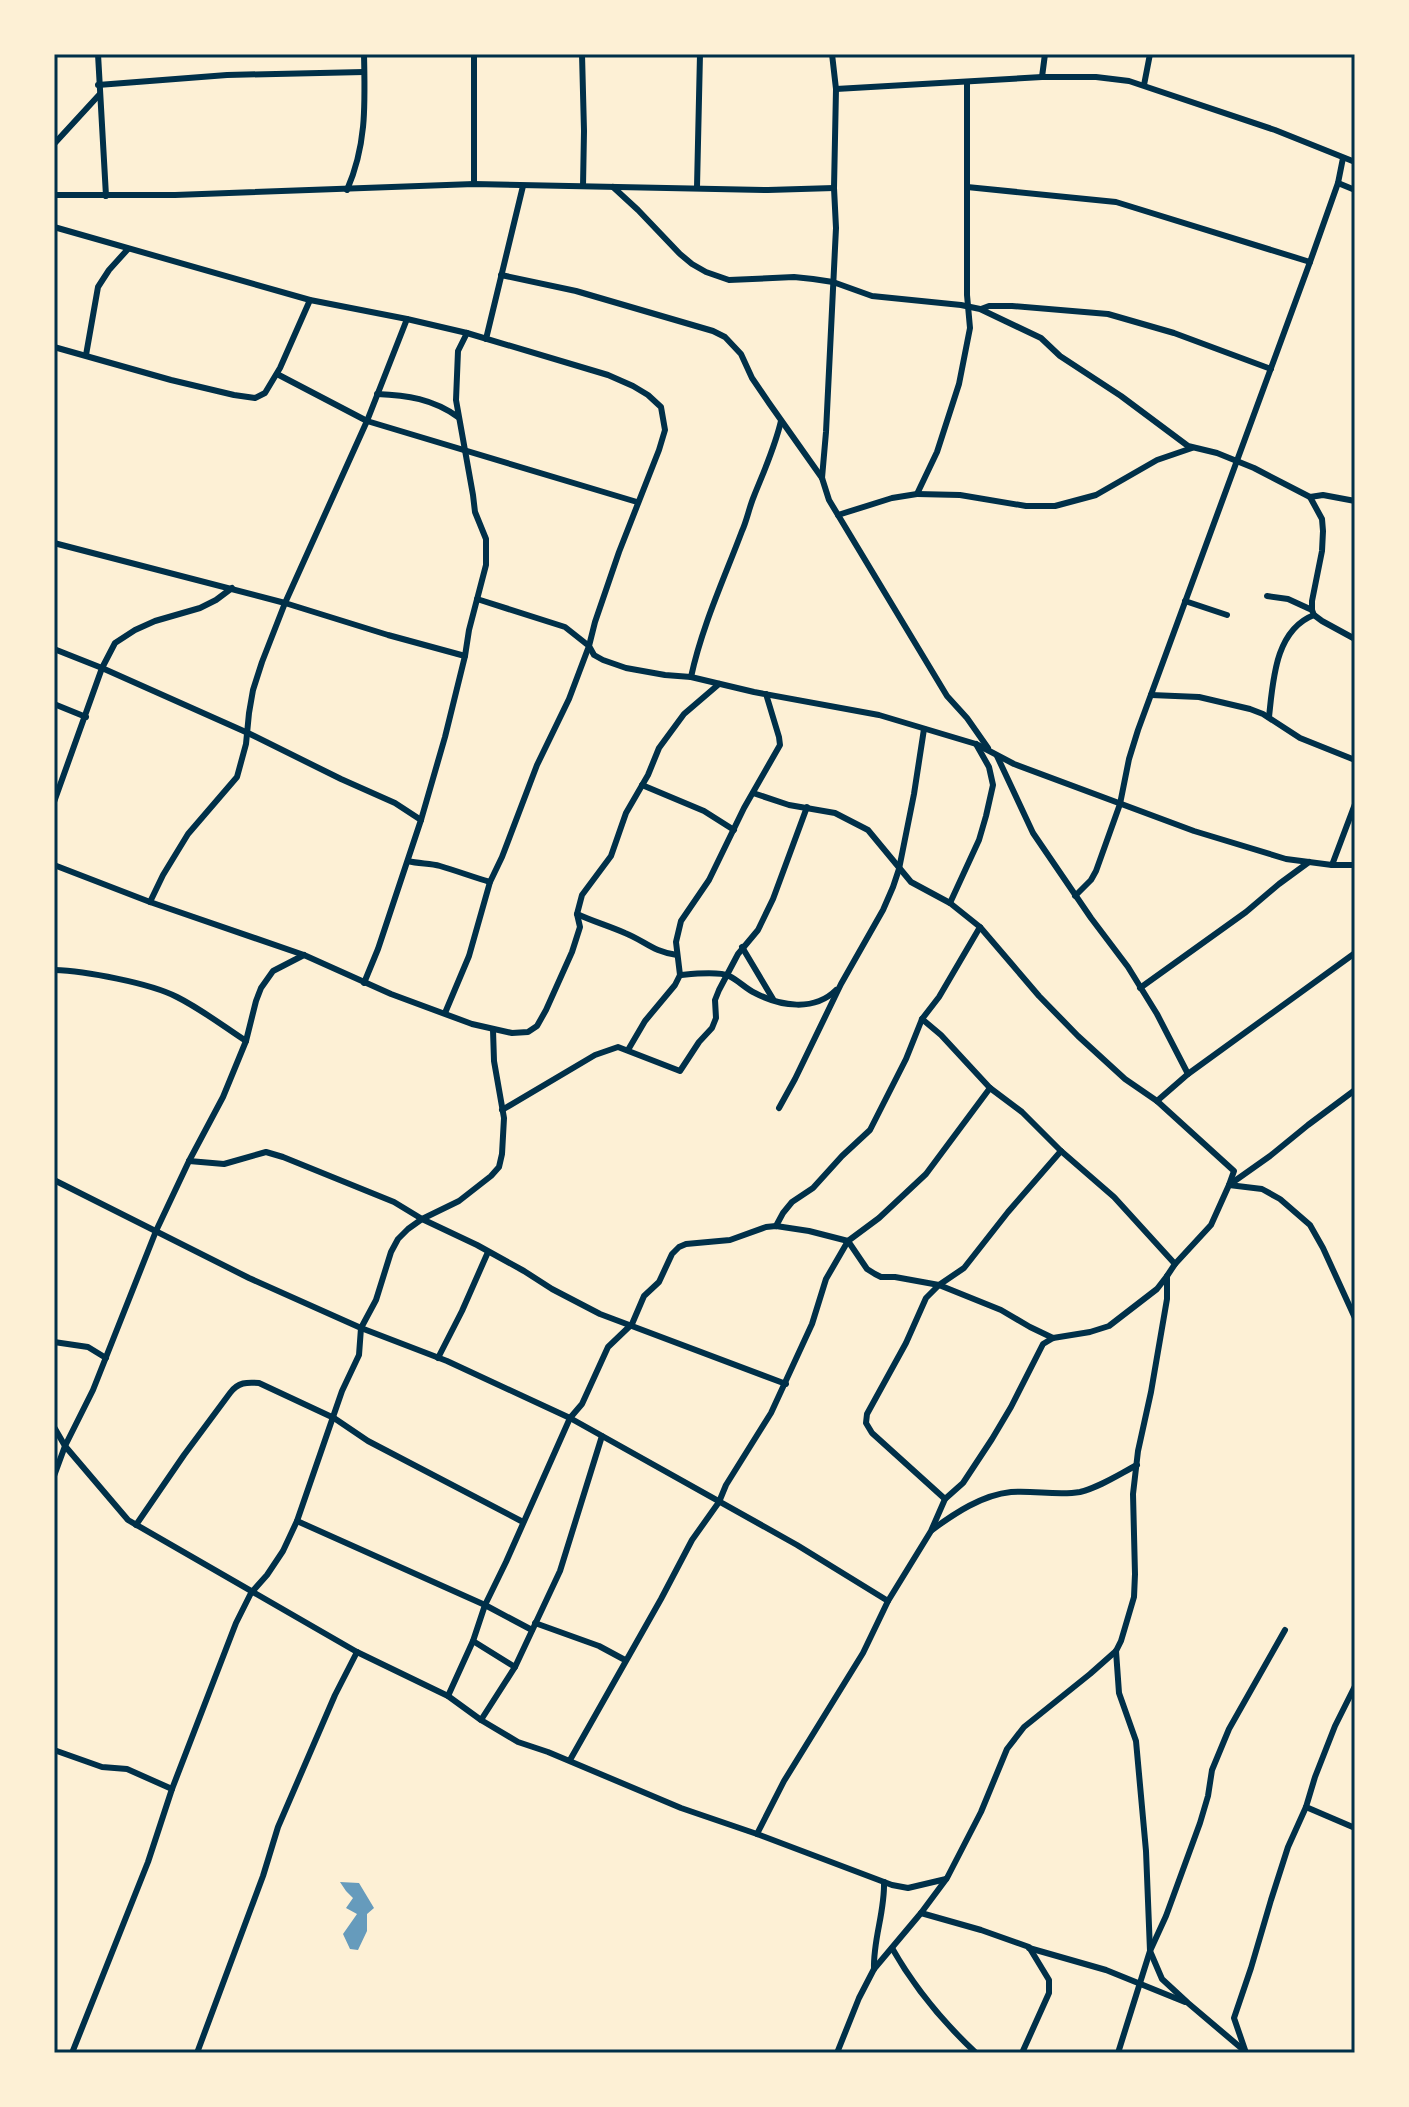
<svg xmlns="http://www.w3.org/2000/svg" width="1409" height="2107" font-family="'Sofia Sans Condensed',sans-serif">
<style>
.water{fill:#669bbc}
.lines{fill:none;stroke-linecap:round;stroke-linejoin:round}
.minor{stroke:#003049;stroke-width:6}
.neatline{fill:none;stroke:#003049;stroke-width:3}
</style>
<rect width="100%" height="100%" fill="#fdf0d5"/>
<path class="water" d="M340,1882l19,1 15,25 -7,6v17l-9,19 -8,-1 -7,-15 14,-20 -11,-6 7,-10 -7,-7z"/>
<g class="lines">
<g class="minor">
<path d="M98,54l8,142"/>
<path d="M474,54v130"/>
<path d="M582,54l2,77 -1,55"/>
<path d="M832,54l4,35 -2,99 2,40 -10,204 -4,46 7,22 118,196 20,22 21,30"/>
<path d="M1042,77l3,-23"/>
<path d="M98,85l129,-10 137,-3"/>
<path d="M1144,85l6,-31"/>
<path d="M836,89l206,-12h54l33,4 146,49 80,32"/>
<path d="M54,144l45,-49"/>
<path d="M1338,183l17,7"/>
<path d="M613,187l25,23 42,44 12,10 14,8 23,8 65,-3 19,2 20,3 39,14 89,9 19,4 61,29 19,18 61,40 67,50 29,7 37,15 56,29 12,22 1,12 -1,20 -10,50v9l2,5 8,6 33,18"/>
<path d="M697,187l3,-133"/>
<path d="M967,187l149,15 194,60"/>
<path d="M347,190c20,-46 18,-87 17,-136"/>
<path d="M54,195h121l299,-11 294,6 66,-2"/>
<path d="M54,227l256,73 97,19 60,14 141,42 25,11 15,9 13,12 4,23 -6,20 -40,102 -24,70 -6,24 5,9 9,5 23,8 39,7 26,2 63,15 125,23 97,29 38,20 180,67 92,28 46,6h23"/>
<path d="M501,275l75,16 137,40 12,6 16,17 11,24 17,25 53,75"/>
<path d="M981,309l8,-3h23l96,8 66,19 97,36"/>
<path d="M486,339l37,-153"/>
<path d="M54,347l117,33 63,15 21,3 10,-5 15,-25 30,-68"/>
<path d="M86,355l12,-68 11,-17 19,-21"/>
<path d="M277,374l90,47 270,81"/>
<path d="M377,394c30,1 56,5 81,23"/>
<path d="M917,494l43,1 66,11h29l41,-11 61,-35 35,-12"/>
<path d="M1310,497l13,-2 32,6"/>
<path d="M838,515l54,-17 25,-4 20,-42 22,-68 11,-56 -3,-33v-213"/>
<path d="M54,543l231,60 103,32 77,21"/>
<path d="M1267,596l21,3 24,11"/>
<path d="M1185,601l42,14"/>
<path d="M54,649l48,19 146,65 93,46 54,24 26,17"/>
<path d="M691,677c11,-51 33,-98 51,-146 5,-11 7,-23 12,-35 10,-25 21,-49 27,-75"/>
<path d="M1151,695l48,2 51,12 13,5 37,24 55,22"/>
<path d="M54,704l32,13"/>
<path d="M1269,717c4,-36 6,-87 45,-102"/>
<path d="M997,756l36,77 58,85 37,49 29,47 31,60"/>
<path d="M642,785l62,26 30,19"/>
<path d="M753,793l36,12 46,8 33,17 43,52 39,21 30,24 59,69 39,40 47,43 32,22 77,70 -5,14 33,4 18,10 30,26 13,23 32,70"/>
<path d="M54,802l48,-134 13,-25 20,-13 20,-9 45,-13 16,-8 16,-12"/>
<path d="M408,861c11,3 22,2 32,5 17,5 33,11 50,16"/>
<path d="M54,865l96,37 154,53 87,39 81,30 40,9 16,-1 9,-6 9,-16 26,-58 8,-25 -3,-13 5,-19 29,-39 15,-43 22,-38 11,-27 25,-34 35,-30"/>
<path d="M1332,865l23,-61"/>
<path d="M1075,896l16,-16 5,-9 24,-67 9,-45 9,-29 172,-468 28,-79 5,-25"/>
<path d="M150,902l13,-27 25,-41 49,-57 9,-33 3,-31 4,-23 9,-28 23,-59 82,-182 40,-102"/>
<path d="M950,903l29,-63 7,-24 7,-31 -4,-18 -13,-23"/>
<path d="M577,914c15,7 32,12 48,19 20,8 28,19 52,22"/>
<path d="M742,947l31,52"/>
<path d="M54,970c31,1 96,13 123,27 24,12 46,29 69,44"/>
<path d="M680,975l-4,-33 5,-21 28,-41 35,-72 36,-63 -1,-8 -13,-43"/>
<path d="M364,983l14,-34 43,-129 24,-83 20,-81 4,-26 17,-65v-26l-11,-27 -2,-17 -17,-95 2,-49 9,-18"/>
<path d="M1140,988l106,-76 33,-28 30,-22"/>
<path d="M445,1013l24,-57 21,-74 12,-25 35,-92 32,-66 20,-53 -24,-19 -88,-28"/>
<path d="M922,1019l19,16 49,53 32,24 39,39 53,46 61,67"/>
<path d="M628,1050l17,-29 30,-36 5,-10c12,-1 39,-4 49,1 9,4 17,13 26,17 25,13 59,19 81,-3"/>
<path d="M1157,1101l31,-27 167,-121"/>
<path d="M779,1108l16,-29 46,-95 42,-74 10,-23 6,-18 15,-75 10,-65"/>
<path d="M502,1110l93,-55 23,-8 62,24 19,-29 13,-14 4,-10 -1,-18 4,-10 19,-36 20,-24 15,-31 34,-92"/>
<path d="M189,1161l35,3 42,-12 17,5 111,45 28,17 55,26 47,26 28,18 48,25 186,70"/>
<path d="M54,1180l195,98 112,50 86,33 123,57 227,127 91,56"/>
<path d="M776,1226l7,-13 9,-11 21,-14 29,-32 28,-26 36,-71 16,-40 17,-22 41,-70"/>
<path d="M54,1342l34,5 18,11"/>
<path d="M438,1358l24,-47 26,-59"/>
<path d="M54,1427l11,19 63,74 229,132 91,44 33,24 37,22 30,10 133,56 76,26 135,51 16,3 38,-9"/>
<path d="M54,1476l11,-30 28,-56 63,-159 33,-70 34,-64 23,-56 10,-40 5,-13 12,-17 31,-16"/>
<path d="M945,1499l-73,-66 -6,-10 1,-9 39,-71 20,-45 13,-13 25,-17 44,-56 53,-61"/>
<path d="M297,1521l188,84 47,25"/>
<path d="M136,1525l48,-70 46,-62c8,-11 17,-11 29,-10l75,35 34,23 155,81"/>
<path d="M932,1530c23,-17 50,-35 79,-38 23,-2 46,4 69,0 20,-5 38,-17 57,-27"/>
<path d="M535,1623l64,23 26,14"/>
<path d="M473,1641l42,26"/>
<path d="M1116,1651l3,42 17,48 10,110 4,100 12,28 26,24 59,50"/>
<path d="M448,1696l25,-55 12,-36 21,-43 64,-144 12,-14 26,-57 24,-23 12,-28 15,-14 13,-28 7,-7 7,-3 44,-4 36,-13 10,-1 33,5 39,10 19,28 8,5 6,3h14l44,8 62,25 29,17 23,11"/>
<path d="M481,1720l34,-53 45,-96 42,-135"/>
<path d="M54,1750l48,17 25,2 45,20"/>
<path d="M570,1760l91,-161 31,-59 27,-38 7,-17 45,-72 41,-89 14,-45 22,-38 31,-23 47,-44 64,-86"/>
<path d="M1306,1807l49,21"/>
<path d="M757,1834l27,-53 79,-128 25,-52 43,-70 14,-32 18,-16 29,-44 19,-32 32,-63 10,-6 37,-6 19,-6 48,-37 10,-13"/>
<path d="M921,1913l60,17 48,17 20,33v13l-27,60"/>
<path d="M892,1948c22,39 51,74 84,105"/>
<path d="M1029,1948l77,22 79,32"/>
<path d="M874,1969c-1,-30 11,-57 10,-87"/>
<path d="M1245,2050l-11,-32 17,-50 20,-68 17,-53 18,-40 9,-30 20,-51 20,-40"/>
<path d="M72,2053l76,-191 24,-73 64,-166 15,-30 16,-18 16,-24 14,-30 45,-130 17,-36 2,-27 15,-28 15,-48 7,-13 10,-10 14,-10 37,-18 32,-25 8,-9 3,-13 2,-36 -10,-57 -1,-31"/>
<path d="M197,2053l66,-177 15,-49 57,-132 22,-43"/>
<path d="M837,2053l22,-55 15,-29 47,-56 26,-35 34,-66 26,-63 17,-22 66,-53 26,-23 5,-10 13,-44 1,-23 -2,-80 5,-43 13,-59 16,-93v-23l8,-12 36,-39 18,-40 41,-29 38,-31 47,-35"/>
<path d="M1118,2053l32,-102 16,-35 34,-93 8,-27 4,-26 17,-41 56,-99"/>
</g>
</g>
<rect width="1409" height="2107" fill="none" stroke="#fdf0d5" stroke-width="112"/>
<rect x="56" y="56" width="1297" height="1995" class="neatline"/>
</svg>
